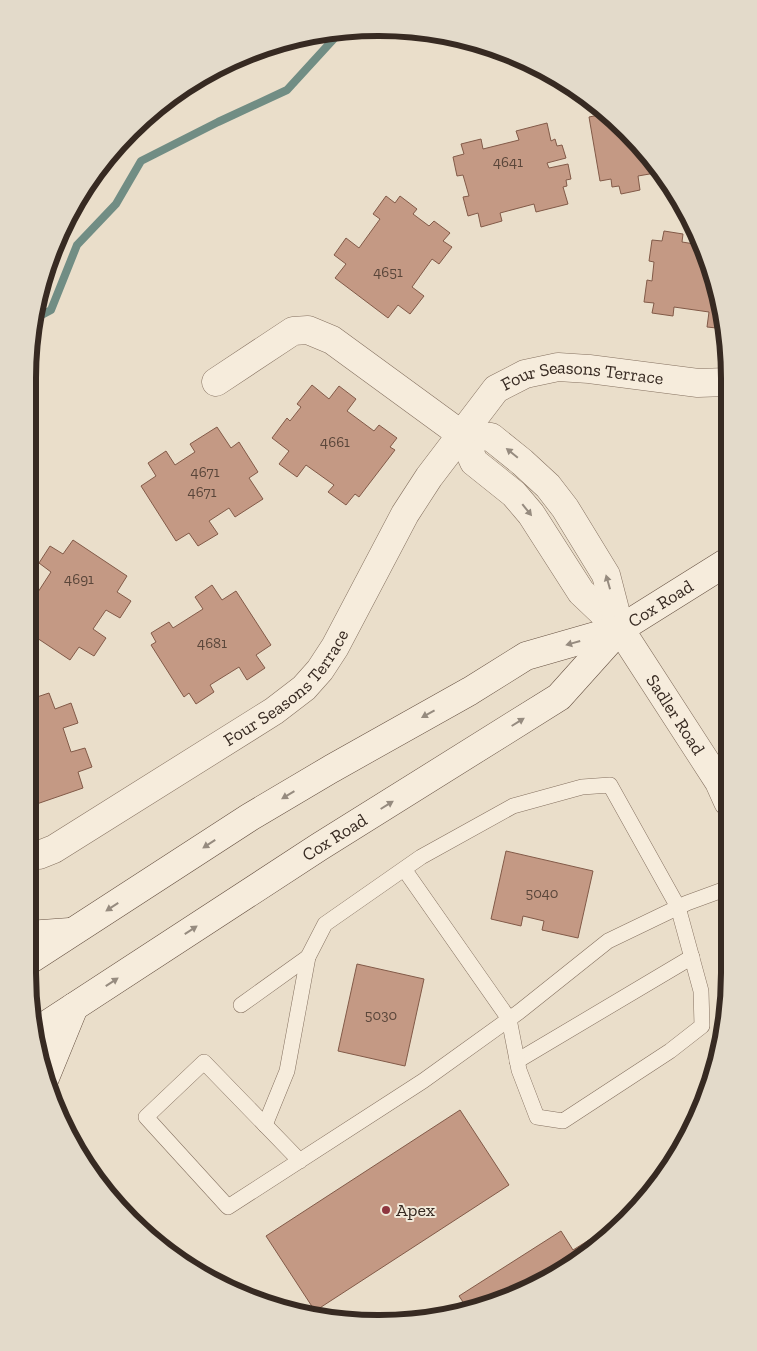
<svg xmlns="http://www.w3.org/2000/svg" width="757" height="1351" font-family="'Zilla Slab',serif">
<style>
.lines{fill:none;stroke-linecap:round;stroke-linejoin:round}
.stream{stroke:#718d84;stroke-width:8}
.building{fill:#c49984;stroke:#825a48}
.service-casing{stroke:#857160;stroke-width:16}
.minor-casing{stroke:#857160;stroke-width:29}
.tertiary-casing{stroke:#857160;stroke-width:29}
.secondary-casing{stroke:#675243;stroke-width:29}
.service{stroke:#f6ecdc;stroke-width:15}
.minor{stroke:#f6ecdc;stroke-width:28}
.tertiary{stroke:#f6ecdc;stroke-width:28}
.secondary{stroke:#f6ecdc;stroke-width:28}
.oneway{fill:#968b7f}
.poi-dot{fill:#8e363f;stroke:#f2e9d9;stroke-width:2}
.labels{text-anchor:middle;stroke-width:4;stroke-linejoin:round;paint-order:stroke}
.number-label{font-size:15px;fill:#5a463a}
.street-label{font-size:18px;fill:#372a22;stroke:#f2e9d9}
.poi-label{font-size:18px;fill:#372a22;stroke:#f2e9d9;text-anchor:start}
.rim{fill:none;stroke:#372a22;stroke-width:6}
</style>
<rect width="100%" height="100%" fill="#eadeca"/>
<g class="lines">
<path class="stream" d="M36,318l15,-8 26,-65 39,-41 25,-43 77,-39 69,-32 54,-59"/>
</g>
<g class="building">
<path d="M598,109l28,21 35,42 -23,4 2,14 -19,4 -2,-8 -7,1 -1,-8 -11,2 -11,-64 10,-2z"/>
<path d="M547,123l4,18 4,-2 2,7 5,-1 4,13 -19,5 2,5 19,-4 3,15 -5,1 1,6 -4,1 5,17 -32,8 -2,-8 -34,9 2,8 -21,6 -3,-14 -10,3 -5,-19 6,-1 -6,-21 -6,1 -4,-19 11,-3 -3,-10 20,-5 2,10 36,-9 -3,-9z"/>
<path d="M386,196l9,7 5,-7 17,13 -4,5 16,12 5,-5 16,12 -7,8 9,6 -13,17 -7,-5 -20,28 12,9 -14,18 -12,-9 -10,13 -53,-40 11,-14 -12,-9 12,-17 13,10 21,-29 -7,-5z"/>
<path d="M664,231l19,3 -1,8 19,3 10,20 15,64 -19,-2 2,-15 -35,-5 -1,9 -21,-3 2,-10 -10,-1 3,-22 5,1 2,-19 -5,-1 3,-21 10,1z"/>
<path d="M312,385l17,14 10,-13 17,13 -9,12 27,20 5,-6 18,13 -7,9 5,3 -36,47 -4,-3 -9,11 -18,-13 6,-7 -28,-20 -9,12 -18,-13 10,-13 -17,-13 15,-20 3,3 11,-14 -4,-3z"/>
<path d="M217,427l14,21 8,-6 19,30 -9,6 14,21 -28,18 -6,-9 -20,13 9,13 -20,12 -9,-13 -13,8 -35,-55 15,-10 -8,-13 18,-12 9,14 20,-13 -5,-8z"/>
<path d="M73,540l54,36 -10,16 14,9 -11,17 -14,-8 -13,19 13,9 -12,18 -15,-9 -9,13 -42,-28v-47l10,7 13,-20 -12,-9 11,-17 13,8z"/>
<path d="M212,585l10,15 14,-9 35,54 -15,10 9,13 -18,12 -8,-13 -29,18 4,7 -18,12 -7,-11 -5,4 -33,-52 5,-3 -5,-9 18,-11 4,6 30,-19 -8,-12z"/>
<path d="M49,693l6,16 16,-6 7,20 -15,5 8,24 14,-4 7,19 -14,5 5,16 -55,19v-107z"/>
<path d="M506,851l87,20 -15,67 -36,-8 2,-9 -21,-5 -2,10 -30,-7z"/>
<path d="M357,964l67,15 -19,87 -67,-15z"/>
<path d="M460,1110l49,75 -194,126 -49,-75z"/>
<path d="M613,1225l3,4 -6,8 -97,60 -46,11 -8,-12 102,-65 12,19z"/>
</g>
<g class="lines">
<g class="service-casing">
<g id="service">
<path d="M241,1005l67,-48"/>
<path d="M517,1061l175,-104"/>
<path d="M265,1125l22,-54 21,-114 17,-33 96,-67 92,-51 69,-19 28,-2 68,122 23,84 1,35 -32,25 -107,70 -26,-4 -18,-47 -10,-51 -105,-150"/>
<path d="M300,1161l-96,-99 -58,55 82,90 195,-126 96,-69 89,-71 79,-38 41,-15"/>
</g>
</g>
<g class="minor-casing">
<g id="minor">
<path d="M216,382l77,-51 15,-1 24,10 130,95 12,27 40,32 17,20 50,78 39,37"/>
<path d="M462,435l29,2 31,25 26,24 17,22 41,67 14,54"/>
<path id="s1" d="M28,854l11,1 15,-6 220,-138 30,-23 16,-18 15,-23 70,-133 24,-37 67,-88 29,-15 33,-7 31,2 109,14 29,-1"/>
</g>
</g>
<g class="tertiary-casing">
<g id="tertiary">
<path id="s2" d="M620,629l99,153 9,20"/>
</g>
</g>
<g class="secondary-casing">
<g id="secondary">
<path d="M28,935l42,-3"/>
<path d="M28,961l222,-144 81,-48 139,-78 56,-35 94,-27"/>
<path id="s3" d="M37,1031l282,-184 240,-150 61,-68 107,-67"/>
<path d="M45,1078l29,-71"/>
</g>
</g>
<use href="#service" class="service"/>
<use href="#minor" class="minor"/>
<use href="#tertiary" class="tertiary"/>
<use href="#secondary" class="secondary"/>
</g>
<defs><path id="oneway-solid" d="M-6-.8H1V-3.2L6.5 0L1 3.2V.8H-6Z" transform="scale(1.25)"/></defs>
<g class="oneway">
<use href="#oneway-solid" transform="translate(512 453) rotate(-141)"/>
<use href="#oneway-solid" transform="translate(527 510) rotate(51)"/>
<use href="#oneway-solid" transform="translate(608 582) rotate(-106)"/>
<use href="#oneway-solid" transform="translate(573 643) rotate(164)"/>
<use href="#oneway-solid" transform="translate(428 714) rotate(151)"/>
<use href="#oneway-solid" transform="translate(518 722) rotate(-32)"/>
<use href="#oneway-solid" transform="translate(288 795) rotate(149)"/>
<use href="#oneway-solid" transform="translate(387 805) rotate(-32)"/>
<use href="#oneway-solid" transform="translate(209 844) rotate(147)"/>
<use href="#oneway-solid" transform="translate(112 907) rotate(147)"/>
<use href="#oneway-solid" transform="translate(191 930) rotate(-33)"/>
<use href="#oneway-solid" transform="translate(112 982) rotate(-33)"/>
</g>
<circle class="poi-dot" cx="386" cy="1210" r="5"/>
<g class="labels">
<g class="number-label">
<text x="508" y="167">4641</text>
<text x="388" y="277">4651</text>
<text x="335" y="447">4661</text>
<text x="205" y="477">4671</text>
<text x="202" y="497">4671</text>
<text x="79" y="584">4691</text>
<text x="212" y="648">4681</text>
<text x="542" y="898">5040</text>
<text x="381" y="1020">5030</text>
</g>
<g class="street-label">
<text dy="6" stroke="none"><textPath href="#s1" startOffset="771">Four Seasons Terrace</textPath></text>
<text dy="6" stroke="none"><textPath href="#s3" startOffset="759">Cox Road</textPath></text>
<text dy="6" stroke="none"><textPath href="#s1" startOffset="312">Four Seasons Terrace</textPath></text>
<text dy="6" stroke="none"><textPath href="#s2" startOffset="102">Sadler Road</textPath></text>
<text dy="6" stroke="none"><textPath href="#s3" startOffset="355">Cox Road</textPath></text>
</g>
<g class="poi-label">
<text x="396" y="1216">Apex</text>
</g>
</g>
<path d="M0 0H757V1351H0ZM378 36H379A342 342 0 0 1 721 378V973A342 342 0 0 1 379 1315H378A342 342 0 0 1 36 973V378A342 342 0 0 1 378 36Z" fill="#e3daca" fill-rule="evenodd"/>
<path class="rim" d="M378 36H379A342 342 0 0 1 721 378V973A342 342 0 0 1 379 1315H378A342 342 0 0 1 36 973V378A342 342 0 0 1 378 36Z"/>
</svg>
